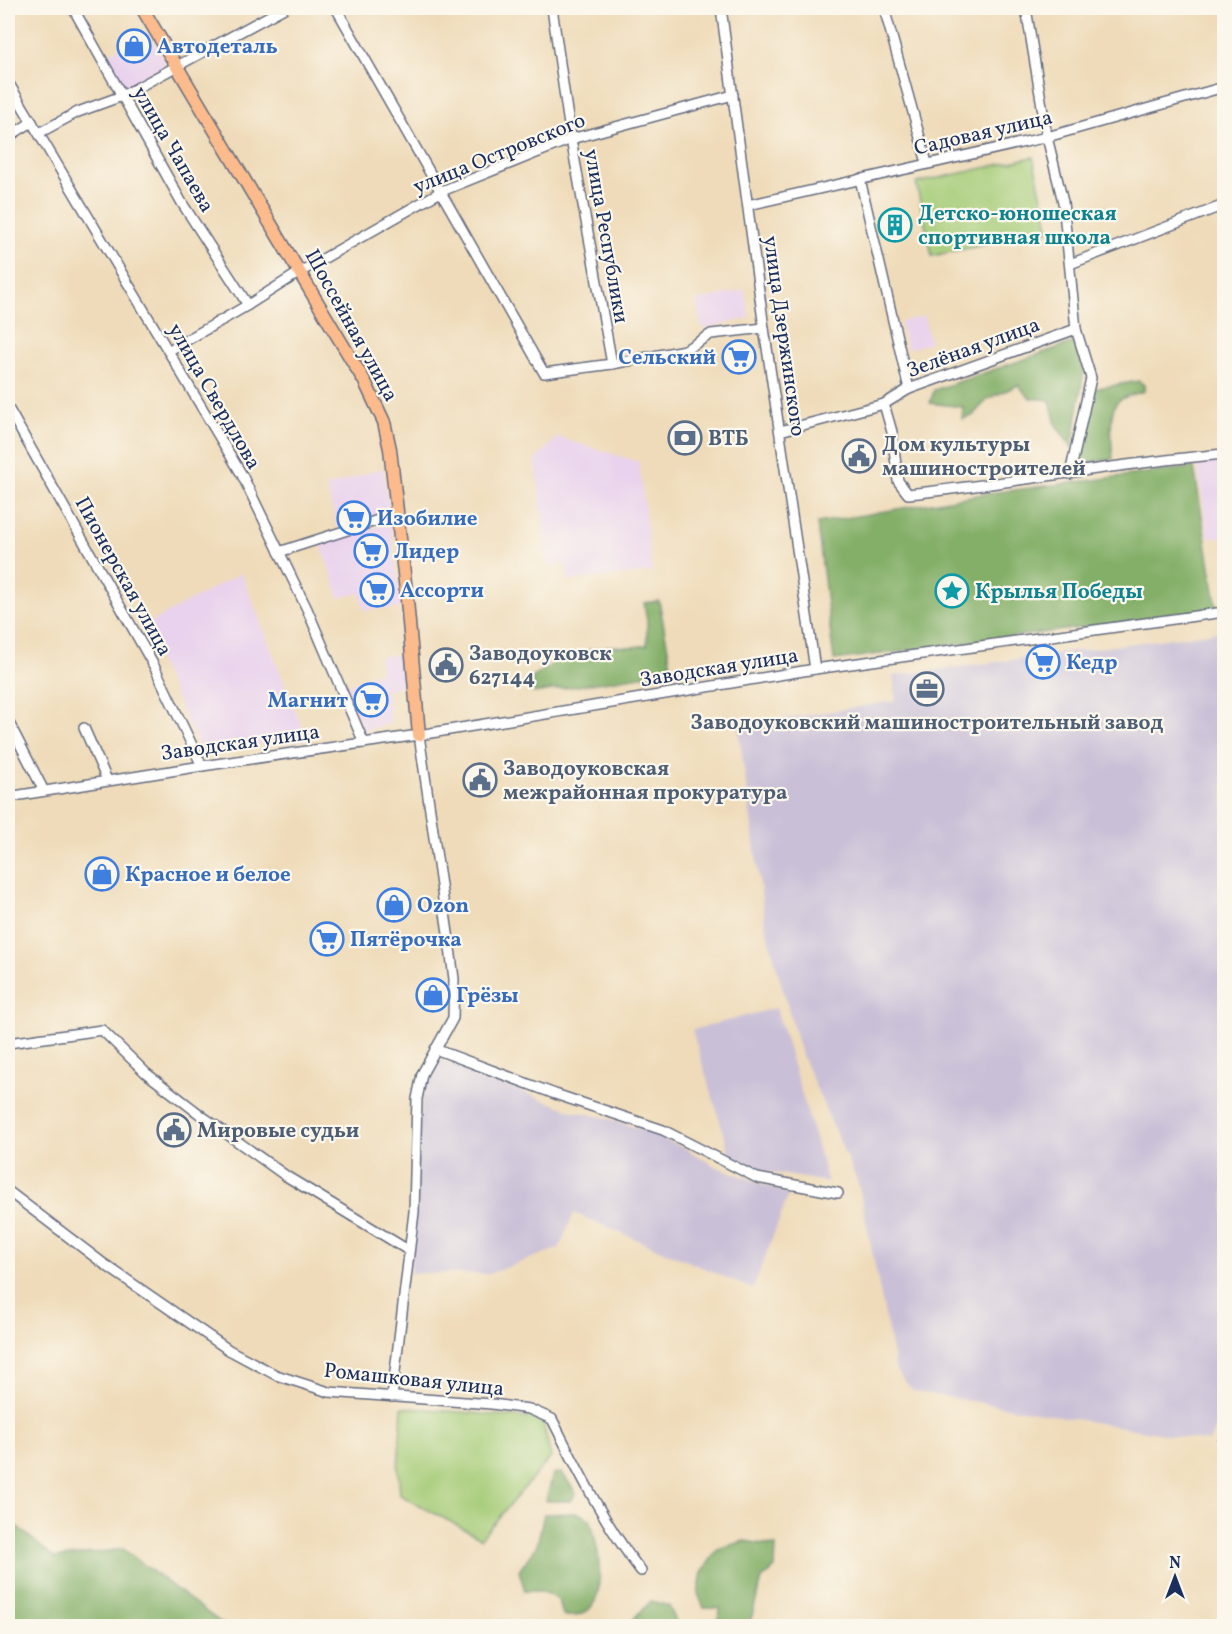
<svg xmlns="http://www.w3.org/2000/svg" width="1232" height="1634" font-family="Vollkorn,serif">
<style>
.built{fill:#e9d2ed}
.industrial{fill:#c9bfd7}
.green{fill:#a4cb76;stroke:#607d6a;stroke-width:1.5}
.forest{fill:#83af67;stroke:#4f6f62;stroke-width:1.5}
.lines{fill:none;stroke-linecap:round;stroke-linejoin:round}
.minor-casing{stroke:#656b7e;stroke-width:12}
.major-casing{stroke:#656b7e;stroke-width:15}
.minor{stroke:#fff;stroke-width:9}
.major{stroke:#fbbb8c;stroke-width:12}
.labels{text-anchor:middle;stroke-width:4.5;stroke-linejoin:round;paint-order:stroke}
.shop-label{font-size:21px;font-weight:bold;fill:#366cbe;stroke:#fbf7ec;text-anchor:start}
.street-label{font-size:21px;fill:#1b2f5e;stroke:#fbf7ec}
.culture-label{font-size:21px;font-weight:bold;fill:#0d838f;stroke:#fbf7ec;text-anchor:start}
.service-label{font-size:21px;font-weight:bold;fill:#4e5e75;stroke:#fbf7ec;text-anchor:start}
</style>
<rect width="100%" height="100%" fill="#fbf7ec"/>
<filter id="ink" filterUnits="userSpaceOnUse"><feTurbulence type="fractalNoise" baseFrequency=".0167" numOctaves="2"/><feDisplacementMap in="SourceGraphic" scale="12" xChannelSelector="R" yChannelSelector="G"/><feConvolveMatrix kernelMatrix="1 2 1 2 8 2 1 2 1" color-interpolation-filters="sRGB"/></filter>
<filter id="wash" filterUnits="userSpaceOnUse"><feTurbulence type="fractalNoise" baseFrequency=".008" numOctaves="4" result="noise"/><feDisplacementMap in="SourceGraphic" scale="24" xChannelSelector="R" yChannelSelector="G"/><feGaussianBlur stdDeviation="1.35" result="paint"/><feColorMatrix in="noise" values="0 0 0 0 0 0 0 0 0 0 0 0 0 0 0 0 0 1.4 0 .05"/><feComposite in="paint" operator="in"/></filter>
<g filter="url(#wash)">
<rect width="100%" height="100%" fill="#efdbb9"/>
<g class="built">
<path d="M148,32l20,33 -44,24 -18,-34z"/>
<path d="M744,290l6,28 -48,11 -6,-28z"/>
<path d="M924,316l6,27 -23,6 -7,-27z"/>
<path d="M557,437l82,25 13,110 -84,9 -2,-17 -18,2 -13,-105z"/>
<path d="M1224,461v76l-16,1 -11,-75z"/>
<path d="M383,468l7,46 -52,14 -12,-41z"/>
<path d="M391,523l10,85 -37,2 -4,-17 -21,5 -18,-54z"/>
<path d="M241,573l66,167 -106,10 -59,-123z"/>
<path d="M402,654l3,31 -19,5 5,33 -29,8 -17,-45 36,-15 -2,-14z"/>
</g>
<g class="industrial">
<path d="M1224,631v778l-15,33 -296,-51 -17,-20 -37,-185 -59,-135 -34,-122 -28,-203 158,-25 -3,-25z"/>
<path d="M776,1008l52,174 -83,-14 -13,-7 -40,-131z"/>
<path d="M436,1058l136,53 30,6 45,14 41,19 27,16 74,28 -36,95 -179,-76 -15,35 -70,26 -79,-1 9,-148 7,-52z"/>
</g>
<g class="green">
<path d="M1033,157l16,74 -117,25 -16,-73z"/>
<path d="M402,1407l140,12 9,38 -70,81 -81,-43 -2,-26z"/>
</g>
<g class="forest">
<path d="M1075,342l9,28 -12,78 -16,-23 -6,-25 -20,-2 -12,-13 -30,14 -16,17 -10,3 1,-12 -33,-4 4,-13z"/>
<path d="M1139,381l5,4v6c-8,3 -21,5 -27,11 -9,10 -5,44 -4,57l-36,5 11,-44 5,-31z"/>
<path d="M1194,467l23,143 -383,50 -17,-137 166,-29z"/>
<path d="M659,601l13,70 -138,22 -2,-15 34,-23 43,-9 24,1 14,-2v-24l-3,-18z"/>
<path d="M562,1473l14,20 -5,8h-25l7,-27z"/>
<path d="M578,1513l12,6c7,23 21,83 -8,95 -5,3 -13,2 -19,2l-4,-16 -17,-9h-17l-6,-20 18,-26 7,-31z"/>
<path d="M8,1519l47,39 68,-9 102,77h-217z"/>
<path d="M744,1541l32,5 -1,22 -13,11 -13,47h-46l16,-7 1,-11h-16l-6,-14 4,-22 16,-23z"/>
<path d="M651,1601l18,5 9,20h-50l6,-8z"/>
</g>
</g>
<g filter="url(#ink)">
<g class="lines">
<g class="minor-casing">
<g id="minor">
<path d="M73,8l109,195 66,102"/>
<path d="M336,8l208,365 68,-9 73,-14 26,-16 53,-6"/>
<path d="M552,8l19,131 41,225"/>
<path d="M721,8l43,320 51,341"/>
<path d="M884,8l43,155"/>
<path d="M1026,8l21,129 16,65 13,127 15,49 -21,96"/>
<path d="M8,82l234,393 65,134 57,134"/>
<path d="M39,133l39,-21 44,-16 162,-88"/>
<path d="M8,137l24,-15"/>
<path d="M860,179l49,210"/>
<path d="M748,205l299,-68 177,-50"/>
<path d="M1070,264l154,-59"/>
<path d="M168,351l80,-46 52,-33 142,-81 129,-52 162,-44"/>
<path d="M884,404l8,28 6,49 10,13c106,-11 210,-31 316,-40"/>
<path d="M8,408l146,258 48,100"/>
<path d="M780,431l104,-27 25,-15 167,-60"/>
<path d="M279,552l118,-38"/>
<path d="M8,721l36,70"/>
<path d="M84,728l23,52"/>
<path d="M8,797l194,-31 217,-31 396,-66 409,-57"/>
<path d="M8,1043l94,-13 44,43 60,46 80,57 122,74"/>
<path d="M435,1049l120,45 108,36 94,48 81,15"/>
<path d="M8,1191l96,73 125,86 47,25 53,17 163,12 37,5 23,10c27,53 53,106 89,152"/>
<path d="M392,1397l22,-185 3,-113 5,-25 31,-56 1,-39 -5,-39 -30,-205"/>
<path d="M1223,1442l1,-3"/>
</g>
</g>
<g class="major-casing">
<path id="major" d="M142,8l196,329 27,45 19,40 6,27 17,151 12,135"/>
</g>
<use href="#minor" class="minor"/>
<use href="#major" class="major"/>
</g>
</g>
<defs>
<g id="shop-ring" transform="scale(1.725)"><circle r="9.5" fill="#fbf7ec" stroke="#3f7fe0" stroke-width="1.5"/><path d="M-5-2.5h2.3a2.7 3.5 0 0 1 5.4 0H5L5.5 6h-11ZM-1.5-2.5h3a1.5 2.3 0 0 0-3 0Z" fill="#3f7fe0"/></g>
<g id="building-ring" transform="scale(1.725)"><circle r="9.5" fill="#fbf7ec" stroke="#0f9aa8" stroke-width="1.5"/><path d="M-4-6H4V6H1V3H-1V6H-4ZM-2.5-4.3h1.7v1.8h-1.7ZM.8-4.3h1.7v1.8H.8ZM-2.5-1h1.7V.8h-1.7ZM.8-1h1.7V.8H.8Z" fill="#0f9aa8"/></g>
<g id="supermarket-ring" transform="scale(1.725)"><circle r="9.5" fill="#fbf7ec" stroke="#3f7fe0" stroke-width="1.5"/><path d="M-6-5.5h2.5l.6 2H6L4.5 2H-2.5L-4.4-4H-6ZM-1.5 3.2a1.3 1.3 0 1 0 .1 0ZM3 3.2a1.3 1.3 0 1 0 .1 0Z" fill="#3f7fe0"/></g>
<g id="bank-ring" transform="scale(1.725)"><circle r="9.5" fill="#fbf7ec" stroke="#5c6f8a" stroke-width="1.5"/><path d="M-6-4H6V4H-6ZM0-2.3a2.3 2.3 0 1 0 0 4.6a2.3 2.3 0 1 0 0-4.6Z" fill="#5c6f8a"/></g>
<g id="civic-ring" transform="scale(1.725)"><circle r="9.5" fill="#fbf7ec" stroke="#5c6f8a" stroke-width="1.5"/><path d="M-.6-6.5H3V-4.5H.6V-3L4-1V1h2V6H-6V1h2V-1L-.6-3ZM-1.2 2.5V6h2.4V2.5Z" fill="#5c6f8a"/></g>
<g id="sight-ring" transform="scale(1.725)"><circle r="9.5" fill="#fbf7ec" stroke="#0f9aa8" stroke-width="1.5"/><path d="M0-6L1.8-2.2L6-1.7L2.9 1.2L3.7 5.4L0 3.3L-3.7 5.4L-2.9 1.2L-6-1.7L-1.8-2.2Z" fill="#0f9aa8"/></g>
<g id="office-ring" transform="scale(1.725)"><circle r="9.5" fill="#fbf7ec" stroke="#5c6f8a" stroke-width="1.5"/><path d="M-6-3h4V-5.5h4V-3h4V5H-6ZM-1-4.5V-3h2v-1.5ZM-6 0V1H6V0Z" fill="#5c6f8a"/></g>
</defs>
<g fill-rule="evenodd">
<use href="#shop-ring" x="134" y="46"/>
<use href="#building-ring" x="895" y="225"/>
<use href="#supermarket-ring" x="739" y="357"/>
<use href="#bank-ring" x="685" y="438"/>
<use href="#civic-ring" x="859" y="456"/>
<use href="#supermarket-ring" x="354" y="518"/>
<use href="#supermarket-ring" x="371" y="551"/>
<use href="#supermarket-ring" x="377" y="590"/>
<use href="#sight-ring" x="952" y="591"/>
<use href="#supermarket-ring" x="1043" y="662"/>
<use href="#civic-ring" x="446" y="665"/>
<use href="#office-ring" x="927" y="689"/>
<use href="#supermarket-ring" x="371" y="700"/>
<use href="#civic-ring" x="480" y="780"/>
<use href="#shop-ring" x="102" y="874"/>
<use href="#shop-ring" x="394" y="905"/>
<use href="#supermarket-ring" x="327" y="939"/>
<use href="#shop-ring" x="433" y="995"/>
<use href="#civic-ring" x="174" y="1130"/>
</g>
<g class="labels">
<g class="shop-label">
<text x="157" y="53">Автодеталь</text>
<text x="716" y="364" text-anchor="end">Сельский</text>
<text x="377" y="525">Изобилие</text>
<text x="394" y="558">Лидер</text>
<text x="400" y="597">Ассорти</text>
<text x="1066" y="669">Кедр</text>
<text x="348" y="707" text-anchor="end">Магнит</text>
<text x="125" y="881">Красное и белое</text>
<text x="417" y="912">Ozon</text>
<text x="350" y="946">Пятёрочка</text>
<text x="456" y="1002">Грёзы</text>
</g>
<g class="street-label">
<text transform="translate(983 132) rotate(-13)" y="7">Садовая улица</text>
<text transform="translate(174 149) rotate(60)" y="7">улица Чапаева</text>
<text transform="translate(499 153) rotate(-22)" y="7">улица Островского</text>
<text transform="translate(607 236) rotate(80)" y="7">улица Республики</text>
<text transform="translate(352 325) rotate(61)" y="7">Шоссейная улица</text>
<text transform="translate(785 336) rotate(82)" y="7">улица Дзержинского</text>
<text transform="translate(973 347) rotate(-20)" y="7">Зелёная улица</text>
<text transform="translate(215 396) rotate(60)" y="7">улица Свердлова</text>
<text transform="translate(124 576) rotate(61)" y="7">Пионерская улица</text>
<text transform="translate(719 667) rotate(-9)" y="7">Заводская улица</text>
<text transform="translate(240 742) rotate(-8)" y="7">Заводская улица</text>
<text transform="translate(414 1379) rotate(6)" y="7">Ромашковая улица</text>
</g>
<g class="culture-label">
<text x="918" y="220">Детско-юношеская<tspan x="918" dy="24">спортивная школа</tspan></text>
<text x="975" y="598">Крылья Победы</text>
</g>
<g class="service-label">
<text x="708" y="445">ВТБ</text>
<text x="882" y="451">Дом культуры<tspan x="882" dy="24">машиностроителей</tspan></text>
<text x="469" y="660">Заводоуковск<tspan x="469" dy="24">627144</tspan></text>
<text x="927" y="729" text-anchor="middle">Заводоуковский машиностроительный завод</text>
<text x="503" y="775">Заводоуковская<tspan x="503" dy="24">межрайонная прокуратура</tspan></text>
<text x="197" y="1137">Мировые судьи</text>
</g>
</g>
<rect width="1232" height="1634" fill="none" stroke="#fbf7ec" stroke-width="30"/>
<g transform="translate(1175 1577)" stroke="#fbf7ec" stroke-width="4.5" paint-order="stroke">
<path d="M0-4.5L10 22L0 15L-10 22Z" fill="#1b2f5e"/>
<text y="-9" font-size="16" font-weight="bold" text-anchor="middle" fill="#1b2f5e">N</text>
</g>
</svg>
